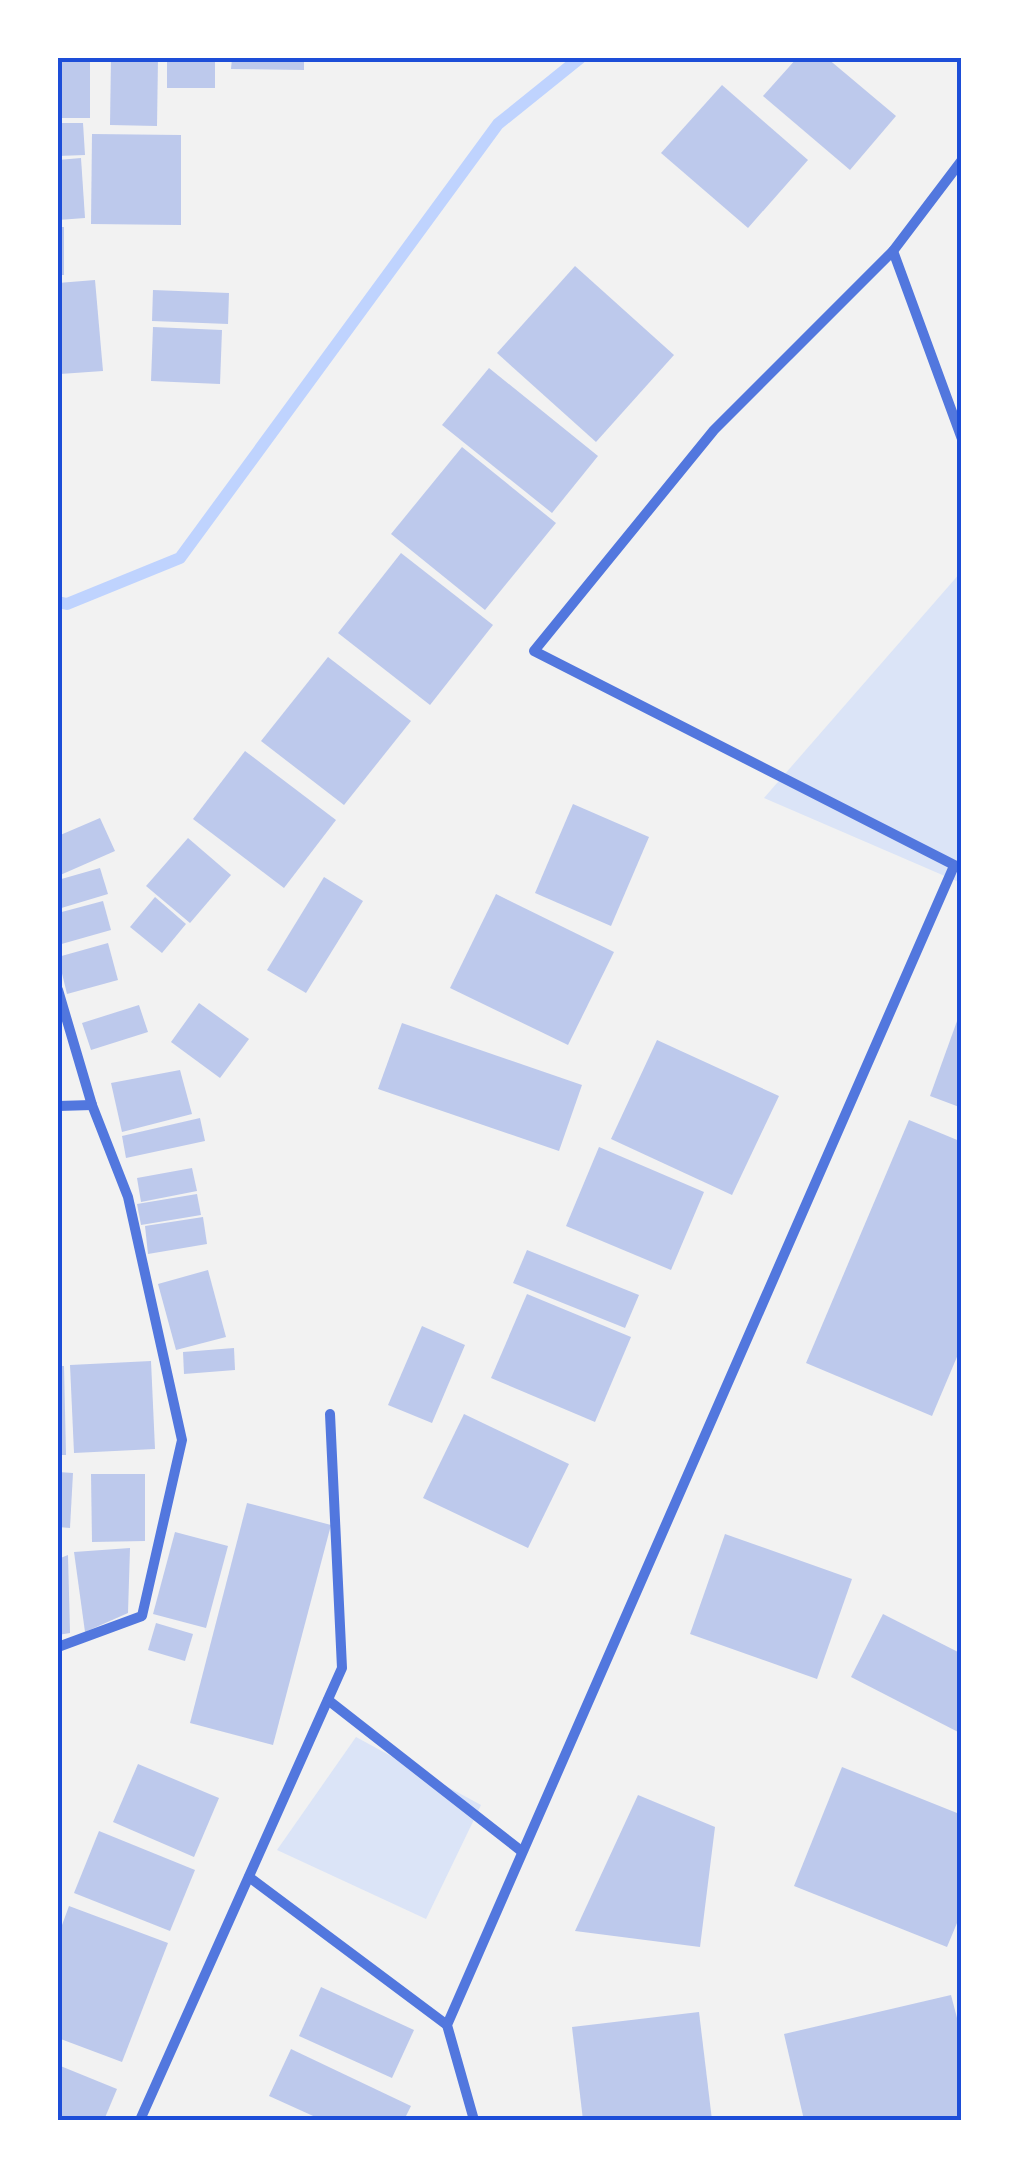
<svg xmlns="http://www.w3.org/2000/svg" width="1019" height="2178" font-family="'Space Grotesk',sans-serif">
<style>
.green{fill:#dbe4f7}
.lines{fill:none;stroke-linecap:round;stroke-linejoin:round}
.stream{stroke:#bfd3fe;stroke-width:12}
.building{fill:#bdc9ec}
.minor{stroke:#5277de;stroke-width:10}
.neatline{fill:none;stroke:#1d4ed8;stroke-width:4}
</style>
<rect width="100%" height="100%" fill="#f2f2f2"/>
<g class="green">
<path d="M961,572v311l-197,-85z"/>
<path d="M356,1737l125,68 -55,114 -149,-69z"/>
</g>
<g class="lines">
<path class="stream" d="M58,602l9,2 113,-46 318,-434 82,-66"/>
</g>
<g class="building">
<rect x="58" y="58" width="32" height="60"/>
<path d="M111,58h47l-1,68 -47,-1z"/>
<rect x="167" y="58" width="48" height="30"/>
<path d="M232,58h72v12l-73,-1z"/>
<path d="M797,58h30l69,58 -46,54 -87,-74z"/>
<path d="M722,85l86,75 -60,68 -87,-75z"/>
<path d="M58,123h25l2,32 -27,1z"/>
<path d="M92,134l89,1v90l-90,-1z"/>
<path d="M81,158l4,60 -27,2v-60z"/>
<rect x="58" y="227" width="6" height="48"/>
<path d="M575,266l99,89 -78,87 -99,-89z"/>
<path d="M95,280l8,91 -43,3 -2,-91z"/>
<path d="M153,290l76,3 -1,31 -76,-3z"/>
<path d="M153,327l69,3 -2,54 -69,-3z"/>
<path d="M489,368l109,88 -46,57 -110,-88z"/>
<path d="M462,447l94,76 -71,87 -94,-76z"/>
<path d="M401,553l92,72 -63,80 -92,-72z"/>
<path d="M328,657l83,64 -67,84 -83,-64z"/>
<path d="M245,751l91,69 -52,68 -91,-69z"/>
<path d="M573,804l76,33 -38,89 -76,-33z"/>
<path d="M100,818l15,33 -57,25v-40z"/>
<path d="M188,838l43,37 -41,48 -44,-37z"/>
<path d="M100,868l8,26 -50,15v-29z"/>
<path d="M324,877l39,24 -57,92 -39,-23z"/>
<path d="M496,894l118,58 -46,93 -118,-57z"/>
<path d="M155,897l31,27 -24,29 -32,-26z"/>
<path d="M103,901l8,29 -53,15v-32z"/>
<path d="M108,943l10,37 -51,14 -9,-37z"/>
<path d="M199,1003l50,36 -29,39 -49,-36z"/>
<path d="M139,1005l9,27 -57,18 -9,-27z"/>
<path d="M961,1010h1v98l-32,-12z"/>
<path d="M402,1023l180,62 -23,66 -181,-62z"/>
<path d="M657,1040l122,56 -47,99 -121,-56z"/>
<path d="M180,1070l12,44 -70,18 -11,-49z"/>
<path d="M200,1118l5,23 -79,17 -4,-22z"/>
<path d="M909,1120l53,22v203l-30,71 -126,-53z"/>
<path d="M599,1147l105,45 -33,78 -105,-44z"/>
<path d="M192,1168l5,23 -56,11 -4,-24z"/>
<path d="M197,1194l4,21 -60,10 -4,-21z"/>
<path d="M203,1217l4,27 -59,10 -3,-28z"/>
<path d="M527,1250l112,45 -14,33 -112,-45z"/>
<path d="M208,1270l18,67 -50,13 -18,-66z"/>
<path d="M527,1294l104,43 -36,85 -104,-44z"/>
<path d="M422,1326l43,19 -33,78 -44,-18z"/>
<path d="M234,1348l1,22 -51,4 -1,-22z"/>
<path d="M151,1361l4,88 -81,4 -4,-88z"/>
<path d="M58,1366h6l2,89h-8z"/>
<path d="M464,1414l105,50 -41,84 -105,-50z"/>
<path d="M58,1472l15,1 -3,55 -12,-1z"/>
<path d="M91,1474h54v67l-53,1z"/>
<path d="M247,1503l84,22 -58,220 -83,-22z"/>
<path d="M175,1532l53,14 -22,82 -53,-14z"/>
<path d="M725,1534l127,45 -35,100 -127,-45z"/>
<path d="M130,1548l-2,65 -43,19 -11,-80z"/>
<path d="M68,1555l2,78 -12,2v-76z"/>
<path d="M883,1614l79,40v80l-111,-57z"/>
<path d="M156,1623l37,11 -8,27 -37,-11z"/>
<path d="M138,1764l81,34 -25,59 -81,-35z"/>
<path d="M842,1767l120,48v96l-15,36 -153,-61z"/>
<path d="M638,1795l77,32 -15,120 -125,-16z"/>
<path d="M99,1831l96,39 -25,61 -96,-38z"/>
<path d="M69,1906l99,37 -46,119 -64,-24v-102z"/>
<path d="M321,1987l93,43 -22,48 -93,-42z"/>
<path d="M951,1995l11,42v80l-158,3 -20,-86z"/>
<path d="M699,2012l13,108h-129l-11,-93z"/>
<path d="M291,2049l120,57 -7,14h-82l-53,-24z"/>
<path d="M58,2065l59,24 -13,31h-46z"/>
</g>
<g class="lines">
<g class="minor">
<path d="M962,160l-69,91 -179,179 -180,221 428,218"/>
<path d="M893,251l69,188"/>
<path d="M58,990l34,115 36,92 54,243 -40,176 -84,31"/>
<path d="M58,1106l34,-1"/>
<path d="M328,1700l192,150"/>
<path d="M249,1877l198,148"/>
<path d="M140,2120l202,-452 -12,-254"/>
<path d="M474,2120l-27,-95 507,-1159"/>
</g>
</g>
<rect width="1019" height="2178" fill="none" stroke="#ffffff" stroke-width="120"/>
<rect x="60" y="60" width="899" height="2058" class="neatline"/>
</svg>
